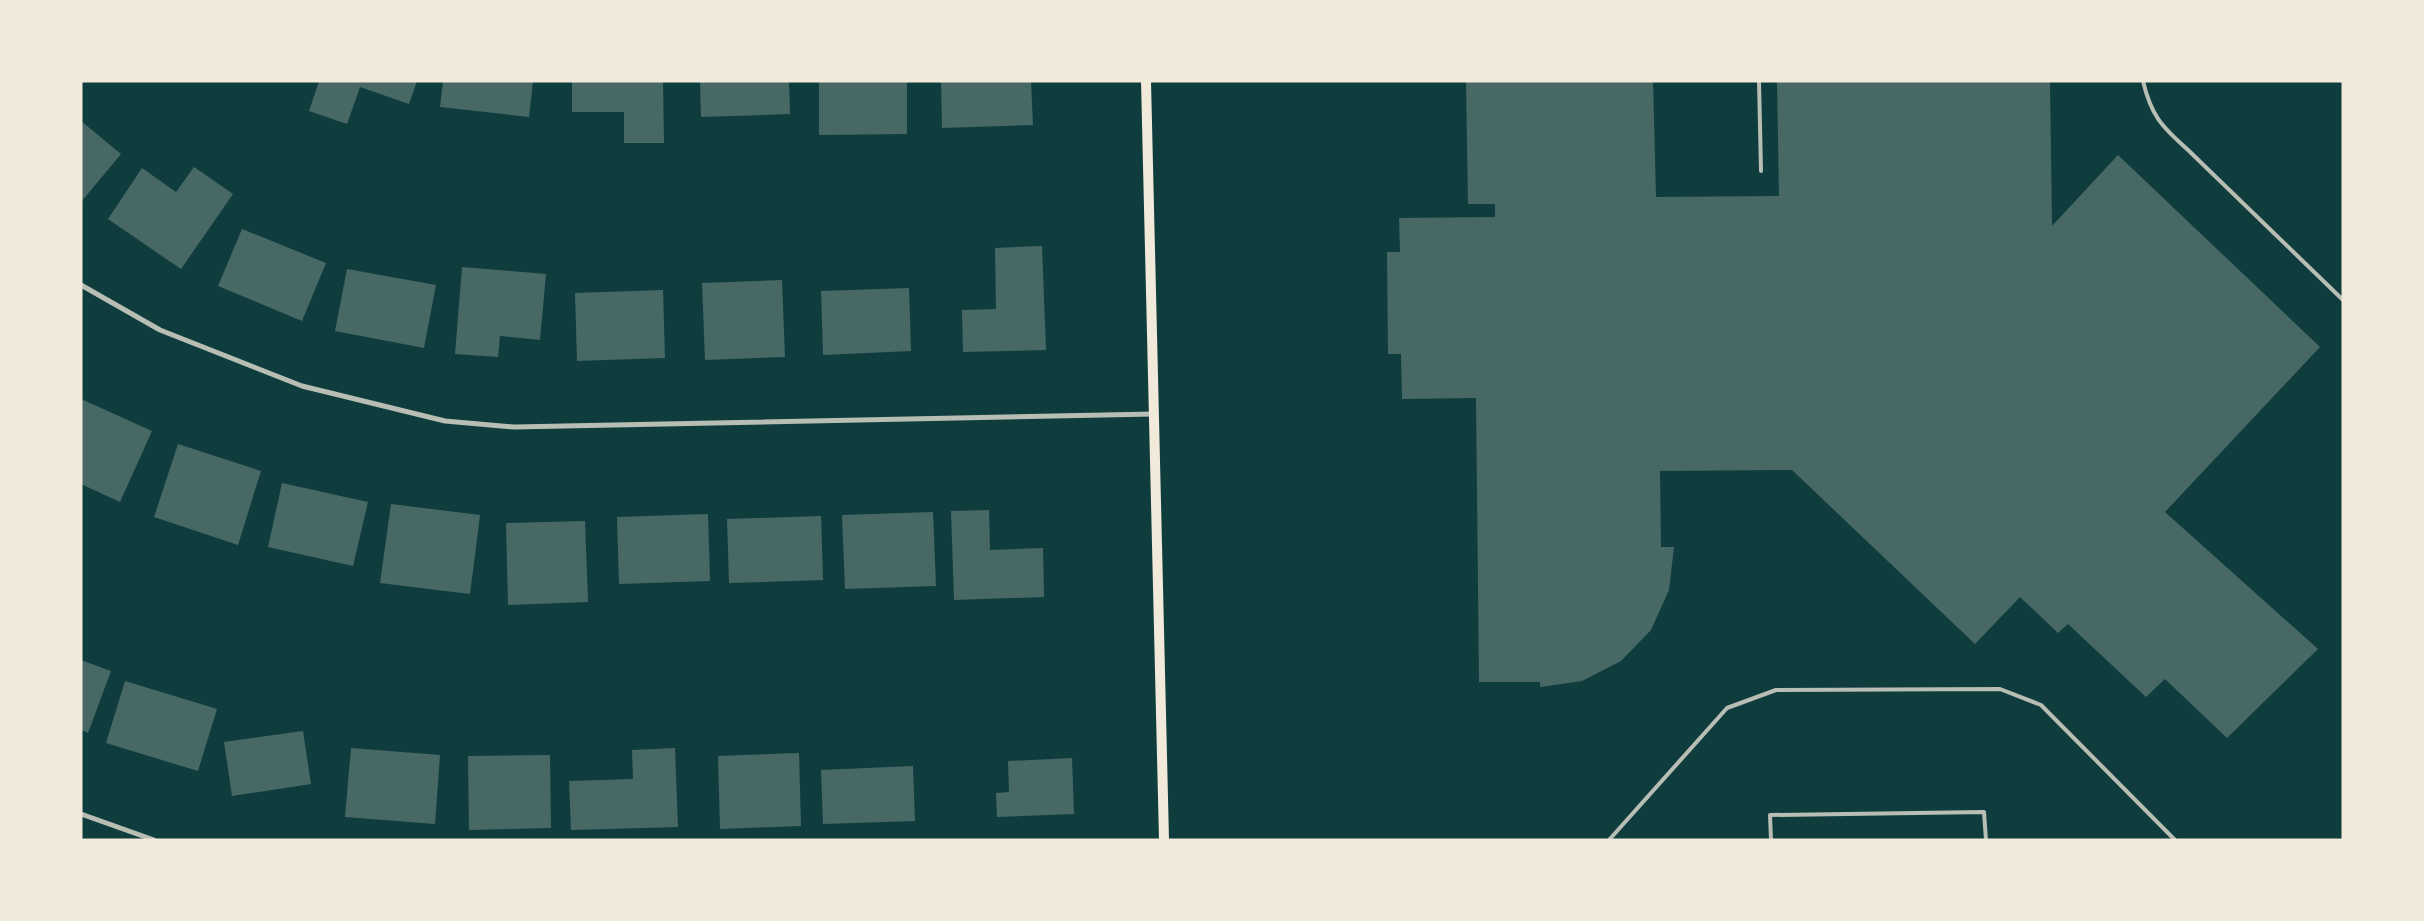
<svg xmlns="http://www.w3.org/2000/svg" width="2424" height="921" font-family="'Titillium Web',sans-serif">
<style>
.building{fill:#486865}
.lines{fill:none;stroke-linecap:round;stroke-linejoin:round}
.service{stroke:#b8beb3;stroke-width:4}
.minor{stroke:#b8beb3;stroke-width:5}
.secondary{stroke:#f1e9da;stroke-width:10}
</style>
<rect width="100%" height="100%" fill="#0f3d3e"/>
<g class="building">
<path d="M319,81h98l-8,23 -49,-17 -13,37 -38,-13z"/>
<path d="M443,81h90l-4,36 -89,-10z"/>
<path d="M572,81h91l1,62h-40v-31h-52z"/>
<path d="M700,81h89l1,33 -89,3z"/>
<path d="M819,81h88v53l-88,1z"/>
<path d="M941,81h90l2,44 -91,3z"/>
<path d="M1466,81h187l3,116 123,-1 -2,-115h273l2,145 66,-71 202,192 -155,165 153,137 -91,89 -62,-59 -19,18 -78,-73 -10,9 -38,-36 -45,47 -183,-174 -132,1 1,76h13l-5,43 -18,40 -30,31 -39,20 -42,6v-5h-61l-3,-284 -74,1 -1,-45h-13l-1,-102h13l-1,-34 96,-1v-13h-27z"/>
<path d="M81,121l40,33 -40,48z"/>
<path d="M194,167l39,27 -52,75 -73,-50 34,-51 34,24z"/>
<path d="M242,229l84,34 -24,58 -84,-35z"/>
<path d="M1042,246l4,104 -83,2 -1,-42 34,-1 -1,-61z"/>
<path d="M462,267l84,7 -6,66 -40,-4 -2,21 -43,-3z"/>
<path d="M347,269l89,16 -12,63 -89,-17z"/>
<path d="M782,280l3,77 -80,3 -3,-77z"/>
<path d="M909,288l2,63 -88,4 -2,-64z"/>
<path d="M663,290l2,68 -88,3 -2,-68z"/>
<path d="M81,399l71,32 -32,71 -39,-18z"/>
<path d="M178,444l83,27 -23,74 -84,-28z"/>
<path d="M282,483l86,19 -15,64 -85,-19z"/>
<path d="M391,504l89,11 -10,79 -90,-11z"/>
<path d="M989,510l1,40 53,-2 1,49 -90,3 -3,-89z"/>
<path d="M933,512l3,74 -91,3 -3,-74z"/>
<path d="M708,514l2,67 -91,3 -2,-67z"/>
<path d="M821,516l2,64 -94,3 -2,-64z"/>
<path d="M585,521l3,81 -80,3 -2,-82z"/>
<path d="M81,660l30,11 -23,62 -7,-3z"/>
<path d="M125,681l92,28 -19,62 -92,-28z"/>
<path d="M303,731l8,53 -79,12 -8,-54z"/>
<path d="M351,748l89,7 -5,69 -90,-7z"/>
<path d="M675,748l3,79 -107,3 -2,-49 64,-2 -1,-29z"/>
<path d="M799,753l2,73 -81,3 -2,-73z"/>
<path d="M550,755l1,73 -82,2 -1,-74z"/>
<path d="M1072,758l2,56 -77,3 -1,-24 13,-1 -1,-31z"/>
<path d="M913,766l2,55 -92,3 -2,-54z"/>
</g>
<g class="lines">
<g class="service">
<path d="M1759,81l2,90"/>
<path d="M2143,81c8,34 18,45 44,68l156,151"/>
<path d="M1609,840l118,-132 49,-18 224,-1 41,16 134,135"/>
<path d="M1771,840l-1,-25 214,-3 2,28"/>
</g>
<g class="minor">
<path d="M81,285l79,45 142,56 143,35 69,6 640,-13"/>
<path d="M81,814l73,26"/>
</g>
<path class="secondary" d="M1146,81l18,759"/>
</g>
<rect width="2424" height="921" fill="none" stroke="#f1e9da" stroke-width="165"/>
</svg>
